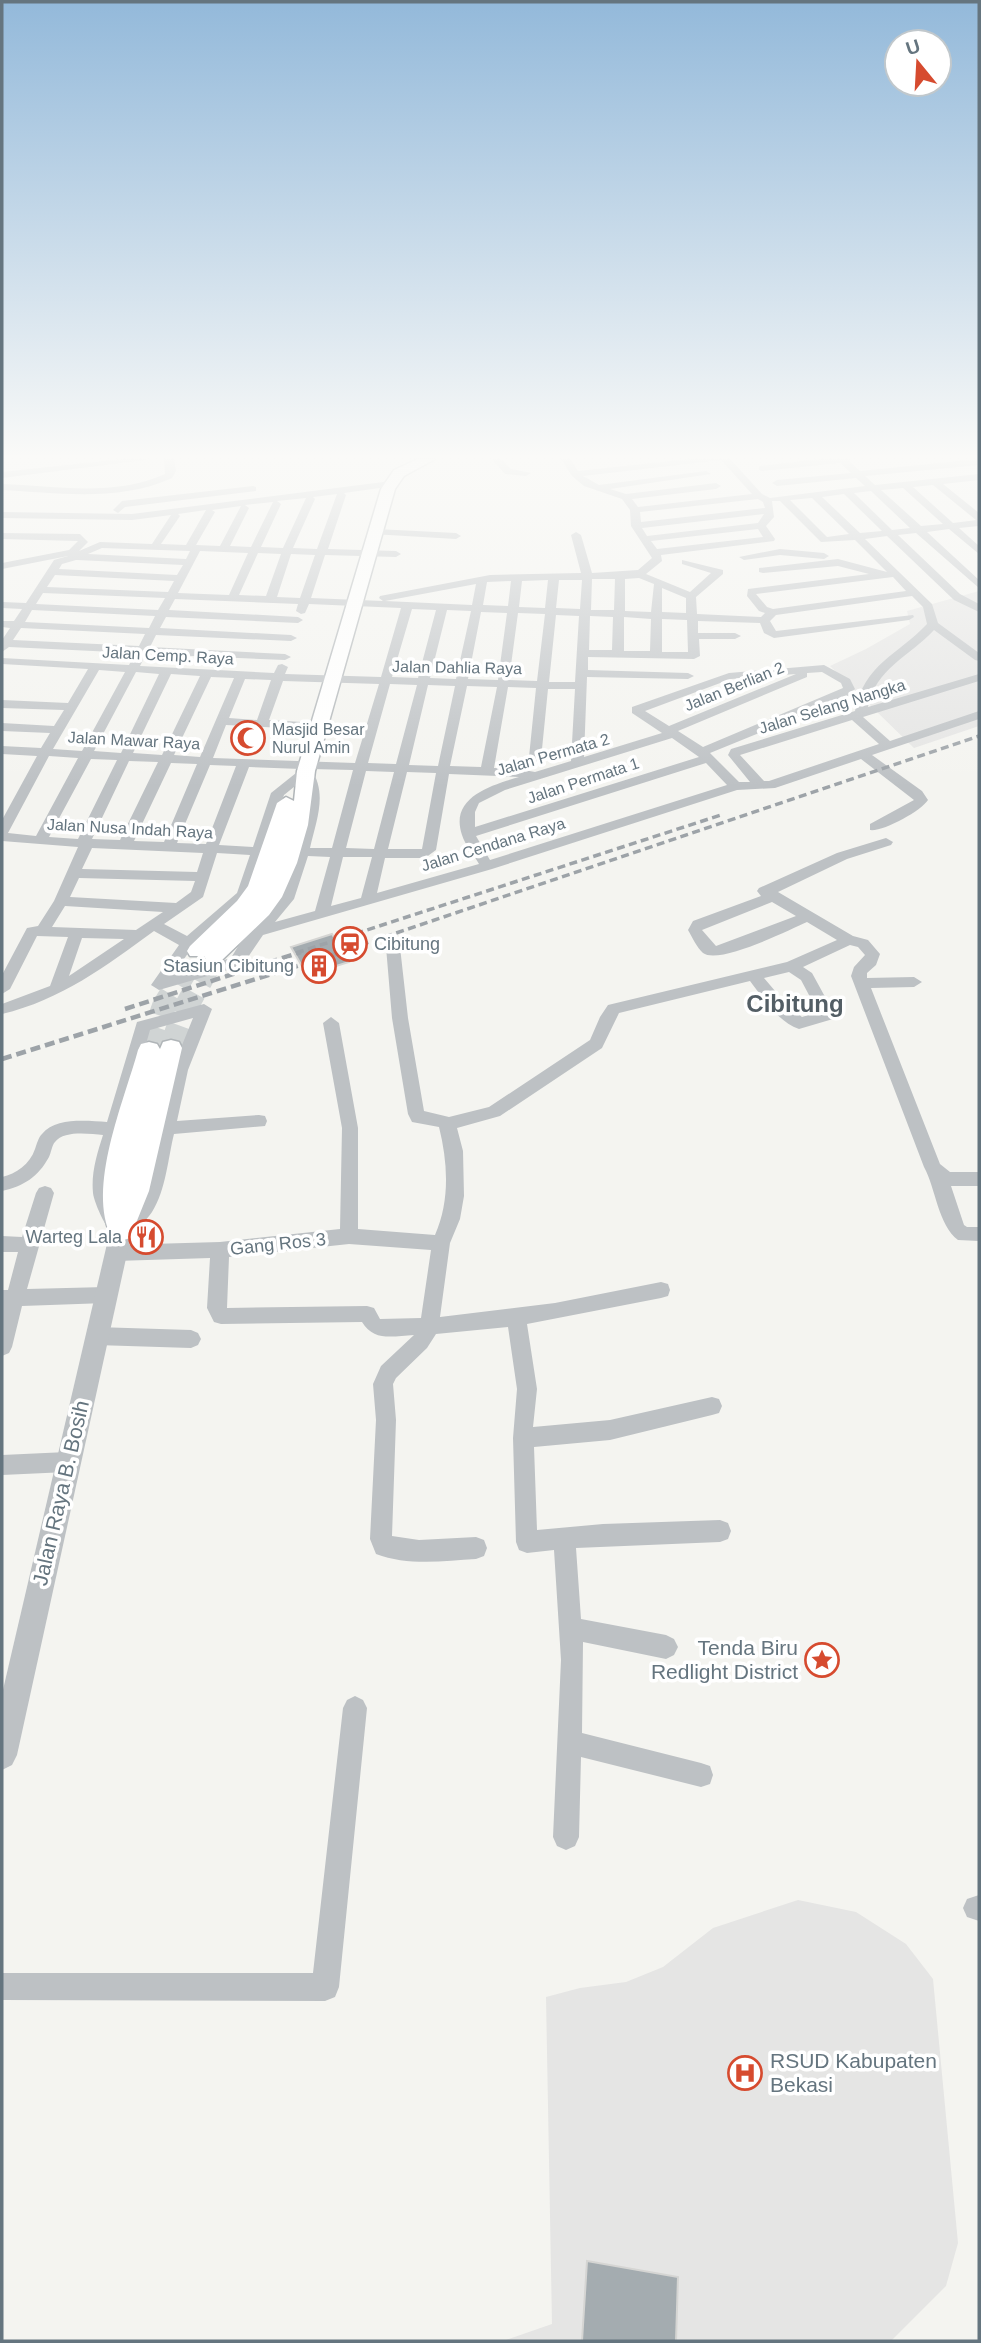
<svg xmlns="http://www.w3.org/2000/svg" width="981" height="2343" font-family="Helvetica,sans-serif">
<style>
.built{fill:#e5e5e4}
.building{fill:#a4acb0;stroke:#d5d5d3;stroke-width:2}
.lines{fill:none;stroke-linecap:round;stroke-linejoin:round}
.secondary-tunnel-far1{stroke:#d0d4d4;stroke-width:18;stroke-dasharray:18 10;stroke-linecap:butt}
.secondary-tunnel{stroke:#d0d4d4;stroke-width:24;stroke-dasharray:24 12;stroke-linecap:butt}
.secondary-casing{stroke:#b0b5b8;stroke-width:3}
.minor{fill:#bdc1c4;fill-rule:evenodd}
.tertiary{fill:#bdc1c4;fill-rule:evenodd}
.secondary{fill:#fff;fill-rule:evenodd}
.rail-far1{stroke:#9da3a8;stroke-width:3.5;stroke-dasharray:8 4.5;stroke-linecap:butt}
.rail{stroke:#9da3a8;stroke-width:4.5;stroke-dasharray:10 5;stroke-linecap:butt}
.labels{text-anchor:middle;stroke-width:7;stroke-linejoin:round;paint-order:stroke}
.far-street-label{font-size:16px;fill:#65757f;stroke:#fff}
.far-poi-label{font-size:16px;fill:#65757f;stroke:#fff;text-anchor:start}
.poi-label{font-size:18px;fill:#65757f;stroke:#fff;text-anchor:end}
.street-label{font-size:18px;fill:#65757f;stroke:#fff}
.near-street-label{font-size:21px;fill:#65757f;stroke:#fff}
.near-poi-label{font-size:21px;fill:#65757f;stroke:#fff;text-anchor:end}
.district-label{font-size:24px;font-weight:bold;fill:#535e65;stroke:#fff}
</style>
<rect width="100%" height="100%" fill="#f4f4f0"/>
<g class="built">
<path d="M979,591v135l-65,22 -84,-82 36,-17 44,-25 -3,-13z"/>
<path d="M798,1900l58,12 50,32 27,35 25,264 -12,43 -55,55h-388l49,-17 -6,-327 34,-9 46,-6 37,-15 50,-39z"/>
</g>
<g class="building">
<path d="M332,934l17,28 -26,8 3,4 -16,6 -19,-33z"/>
<path d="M587,2261l91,16 -2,64h-94z"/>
</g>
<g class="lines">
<path class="secondary-tunnel-far1" d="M196,953l1,-2"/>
<g class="secondary-tunnel">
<path d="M171,1048l14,-39 29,-53"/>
<path d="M149,1050l15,-44 33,-54"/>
</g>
<g class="secondary-casing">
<g id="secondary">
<path d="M418,459h17l-31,17 -9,13 -80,282 -7,54 -11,38 -15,34 -13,18 -48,46h-14l-3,-5h-14l-3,-5 3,-5 47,-45 11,-15 29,-83 9,-6 8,4 3,-30 84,-282 13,-19z"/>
<path d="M171,1040l8,2 3,6 -33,143 -19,47 -9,3 -9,-3c-26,-50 12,-136 26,-188l3,-6 8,-2 8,2 3,5 3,-7z"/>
</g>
</g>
<g class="minor">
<path d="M122,459h31l-151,19v-6z"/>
<path d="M164,459h10l2,12 -4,7c-52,24 -114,15 -170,12v-6c53,2 113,13 163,-10z"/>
<path d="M492,459h9l10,10 20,4 -5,3 -21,-2z"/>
<path d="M561,459h9l8,12 111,-12h41l32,35 8,4 95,-12 -9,-8 -79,8 -5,-3 5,-3 74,-7 -11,-10 -78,8 -3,-1v-4l61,-7h32l-3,2 11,10 119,-12v6l-114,11 10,9 104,-11v6l-36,4 36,29v13l-20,2 20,18v8l-30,-25 -22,3 52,48v8l-63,-55 -18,2 62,59 19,10v8l-25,-12 -67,-64 -22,3 67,65 6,19 41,30v8l-4,-1 -41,-30c-24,26 -59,39 -66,77l111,-33v7l-116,36 27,24 89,-30v8l-107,36 50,36 6,9c-7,11 -45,32 -58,30v-6l44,-24 -53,-41 -86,29 -38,2 -245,79 -229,66 -21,31 -83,24 -8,-5 28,-40 -25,-14c-48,35 -93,69 -152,83v-10l48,-18 18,-49 -31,-1 -27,53 -8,5v-19l25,-47 11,-2 16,-25 24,-54 -76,-6v-21l35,-64 -35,-2v-8l39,2 9,-15 -48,-2v-8l52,3 10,-16 -62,-2v-8l66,3 20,-34 -86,-5v-6l127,7 6,-12 -126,-6 -7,5v-12l8,-12 -8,-1v-6h12l8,-12 -20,-1v-6l24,1 28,-43 14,-4 -66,13v-6l67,-13 9,-9 -76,-2v-6l78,1 8,8 -9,9 21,-9 52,2 19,-29 -39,5 -130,-2v-6l130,2 259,-33 5,3 -2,2 -50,7 2,2 -18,54 68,2 5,3 -5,3 -71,-2 -14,43 72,3 -4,-3 1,-2 110,-21 91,-2 -10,-38 5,-3 5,3 11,38 46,-3 14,-12 -21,-32 -1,-16 -8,-11 -38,-13 -12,-10zM721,460l31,34 -114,13 -6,-8 84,-10 5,-3 -5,-3 -90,11 -16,-5 101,-15 -5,-3 -107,14 -16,-9zM933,485l43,35h1l-24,3 -40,-36zM903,488l40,36 -22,2 -40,-36zM871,491l39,37 -18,2 -38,-37zM337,494l-20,55 -24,-1 22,-49 -2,-2zM844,494l38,37 -22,2 -38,-36zM306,498l-23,50 -22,-1 20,-43 -4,-3zM812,498l37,36 -22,3 -37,-37zM758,499l5,3 2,6 -124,14 -1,-10zM772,501h8l41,41 34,-2 32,32 -49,-13 -79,9v4l4,1 75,-7 31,8 -121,15 -1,7 12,15 6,2 -4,4 -64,-3 -1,-17 27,-23v-4l-41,-10v4l29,9 -21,19 -44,-18 16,-13 -1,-6 113,-14 1,-2 -9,-13 8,-9zM273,502l-22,45 -21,-1 19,-38 -4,-3zM241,506l-21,40 -24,-1 19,-33 -3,-2zM206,510l-20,35 -25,-1 19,-28 -2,-2zM764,514l-6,9 -111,13 -5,-8zM758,529l5,8 -106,12 -6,-8zM102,548l88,3 -4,8 -98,-5zM200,551l48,2 -19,42 -51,-2zM258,553l23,1 -15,42 -27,-1zM291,554l24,1 -15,43 -23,-1zM76,560h1l106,5 -6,10 -118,-6 3,-5zM55,575l119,6 -6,11 -121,-5zM893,577l13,14 -133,18 -6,-2 -11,-13zM639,578l15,6 -3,28 -26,-1v-32zM592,579h23l-1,31h-23zM548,580l-3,28 -26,-1 3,-26zM559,580h23l-2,29 -24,-1zM511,581l-3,25 -25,-1 4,-23zM476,584l-4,21 -87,-4zM662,588l24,10v15l-24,-1zM43,593l122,5 -7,12 -122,-6zM912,596l11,11 4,17c-29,31 -63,40 -72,87l-124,38 -3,6 22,27h-11l-29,-29 137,-56 8,-8 -5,-10 -26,-14 -95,8 -97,34v6l30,20 -78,24 3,-80 101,2 6,-3 -6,-3 -100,-3v-13l106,2 6,-3 -1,-17h36l6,-3 -6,-3h-37v-12l62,2 4,10 10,5 135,-18 5,-3 -1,-2 -137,16 -6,-10 6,-6zM175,599l123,5 -2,7 5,3 4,-1 4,-9 92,4 -20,69 -96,-3 3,-7 -6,-3 -4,1 -4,8 -134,-7 6,-12 139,6 6,-3 -6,-3 -135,-7 6,-12 135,6 6,-3 -6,-3 -131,-7 6,-11 132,6 5,-3 -5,-3 -129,-7zM412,609l24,1 -18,68 -26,-1zM32,610l123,6 -6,12 -124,-6zM447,610l24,1 -15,68 -26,-1zM481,612l26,1 -9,67 -30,-1zM518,613l27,1 -8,67 -28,-1zM556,615l23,1 -4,66h-26zM590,616l23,1 -1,33h-23zM624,617l27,2 -1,32h-26zM662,619l25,1 1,32h-26zM21,628l124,6 -6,12 -126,-6zM99,670l26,2 -43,79 -29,-2zM136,672l23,2 -38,79 -27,-2zM822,672l19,11 2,5 -140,59 -25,-16 129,-54v-4zM171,674l29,2 -38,79 -29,-2zM796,674l-127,52 -24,-15 86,-32zM211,677l23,1 -34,79 -26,-2zM245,679l26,1 -14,40 -28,-2zM283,681l96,3 -24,79 -142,-5 13,-33 96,5v-6l-4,-1 -49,-3zM390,684l27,1 -21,79 -28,-1zM428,685l27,1 -17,80 -29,-1zM467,686l30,1 -16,80 -31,-1zM508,687l28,1 -7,69 -19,11h-16zM548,689h27l-4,72 -36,11 -11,-2 17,-11zM852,720l27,24 -110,37h-5l-24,-26zM672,738l27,19 -224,70v-15l4,-9 26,-13zM49,756l29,2 -42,78 -28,-3zM91,759l26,1 -39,79 -29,-2zM129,761l29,1 -38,78 -28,-1zM171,763l26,1 -33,78 -30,-1zM706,763l21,22 -237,75 -14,-24zM210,765l26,1 -30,78 -29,-1zM249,767l52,2 -30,24 -18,54 -34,-2zM311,769l42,1 -21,78h-22c6,-27 18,-54 1,-79zM366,771l28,1 -20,77 -28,-1zM407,772l29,1 -14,76h-34zM449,774l70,3c-27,8 -70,20 -57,58 3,10 12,20 17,29l-102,29 8,-35h40l11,-8zM305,778l3,17 -13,57 -15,46 -40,45 -9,15 -58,17 20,-29 55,-48 36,-103zM92,848l111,5 -6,19 -115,-3zM217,853l33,2 -13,38 -50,43 -23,-12 39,-27zM308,856l22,1 -15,54 -40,11 19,-23zM343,857h29l-11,41 -30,8zM79,878l116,3 -4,11 -15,11 -106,-6zM65,906l98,6 -27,18 -84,-3zM82,938l42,1 -55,37z"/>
<path d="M253,486l3,1v4l-131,16 -7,6 -5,-3 9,-9z"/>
<path d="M376,529l80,4 5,3 -5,3 -84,-5v-4z"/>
<path d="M780,549l44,4 5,3 -5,3 -44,-4 -36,5 -5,-3z"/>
<path d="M886,838l7,4 -2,3 -44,14 -69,33 75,44 15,4 12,14 -4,11 -9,8v5l47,-1 8,5 -8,5 -43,1 69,176 10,8h29v14h-28l13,39 3,2h12v14l-21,-1c-20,-15 -22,-51 -34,-73l-73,-191 3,-9 11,-12 -7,-8 -8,-2 -47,22 9,6 23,42 -2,4 -34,10c-21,-7 -36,-31 -49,-48l-131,32 -17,35 -102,68 -43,12 6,23 1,45 -4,23 -10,24 -10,74 115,-14 106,-21 7,2 2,6 -2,6 -7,2 -134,26 10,65 -4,38 77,-7 102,-23 7,2 3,7 -3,7 -7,2 -102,25 -76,7 3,83 66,-6 117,-4 8,3 3,8 -3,8 -8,3 -144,6 5,71 85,16 8,4 4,8 -4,8 -8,4 -83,-17 -1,91 119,30 9,3 3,9 -3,9 -9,3 -120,-30 -2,80 -4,9 -9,4 -9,-4 -4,-9 8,-177 -7,-110 -27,3 -8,-3 -3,-8 -3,-104 4,-49 -9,-62 -72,7 -9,14 -31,30 -3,6 3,36 -4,116 27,4 57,-3 8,3 3,8 -3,8 -8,3c-32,2 -69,7 -100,-5l-6,-15 6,-119 -3,-36 8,-18 33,-31c-21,1 -40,7 -52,-13l-141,2 -7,-2 -7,-14 3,-50 -94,3 -7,-3 -2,-5 2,-5 7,-3 104,-3 120,-13 2,-101 -19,-105 8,-6 8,6 19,105v101l77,6c15,-34 13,-72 4,-108l-27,-5 -4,-8 -16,-96 -6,-71 2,-4h10l2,4 8,71 16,93 25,6 40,-10 101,-67 10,-23 8,-12 179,-43 50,-22 -30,-18c-18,8 -88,43 -104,31 -6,-5 -11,-16 -15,-23l5,-9 68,-25 -4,-5 2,-3 78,-35zM772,902l24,14 -80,30 -14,-16zM789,972l12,8 17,32 -16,5 -15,-12 -23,-27zM349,1244l82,6 -10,68 -41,1 -6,-11 -7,-2 -140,2 2,-51z"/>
<path d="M204,1004l8,5 -24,61 -11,51 82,-6 6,1 2,5 -2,5 -91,8c-6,24 -8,56 -22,78 -5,8 -23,27 -33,26 -10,-1 -25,-35 -26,-45 -2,-20 4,-39 10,-58 -13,-1 -39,-5 -48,7 -3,3 -4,11 -6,15 -11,20 -25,29 -47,34v-14c14,-3 28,-13 33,-28 2,-5 3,-11 7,-15 14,-17 45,-13 65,-12l30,-100zM193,1018l-21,52 -29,121 -5,13 -16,14 -11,-20 2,-38 37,-130z"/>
<path d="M45,1186l6,2 3,5 -27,96 79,-2 7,2 2,6 -2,6 -7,2 -84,3 -10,41 -3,6 -7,3v-66h6l10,-38h-16v-16l20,1 14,-44 3,-5z"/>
<path d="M96,1327l95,3 7,3 3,6 -3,6 -7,3 -95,-3 -7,-3 -3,-6 3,-6z"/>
<path d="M67,1452l7,3 3,7 -3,7 -7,3 -65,3v-20z"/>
<path d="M355,1696l8,4 4,8 -28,279 -4,10 -10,4 -323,-1v-27h311l30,-265 4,-8z"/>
<path d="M979,1895v26l-12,-4 -4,-9 4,-9z"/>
</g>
<path class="tertiary" d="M121,1222l8,3 3,6 -115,524 -5,10 -10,5v-76l108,-463 3,-6z"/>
<use href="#secondary" class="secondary"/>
<g class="rail-far1">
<path d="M296,953l428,-139"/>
<path d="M337,953l642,-217"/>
</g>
<g class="rail">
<path d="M125,1009l176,-57"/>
<path d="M2,1059l340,-107"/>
</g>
</g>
<linearGradient id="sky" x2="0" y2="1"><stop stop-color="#93b9da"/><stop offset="0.58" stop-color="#fafaf8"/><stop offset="1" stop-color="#fafaf8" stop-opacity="0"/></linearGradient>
<rect width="981" height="787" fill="url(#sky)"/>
<defs>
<g id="mosque-ring" transform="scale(1.75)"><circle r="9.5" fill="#fff" stroke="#d64b2f" stroke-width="1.5"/><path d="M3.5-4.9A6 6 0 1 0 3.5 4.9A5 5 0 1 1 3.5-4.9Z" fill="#d64b2f"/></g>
<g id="station-ring" transform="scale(1.75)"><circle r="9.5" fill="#fff" stroke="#d64b2f" stroke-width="1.5"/><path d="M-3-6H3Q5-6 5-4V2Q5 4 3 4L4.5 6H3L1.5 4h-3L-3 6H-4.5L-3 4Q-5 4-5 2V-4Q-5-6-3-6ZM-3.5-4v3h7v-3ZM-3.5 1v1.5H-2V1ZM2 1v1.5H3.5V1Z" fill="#d64b2f"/></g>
<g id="building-ring" transform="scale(1.75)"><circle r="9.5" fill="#fff" stroke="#d64b2f" stroke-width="1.5"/><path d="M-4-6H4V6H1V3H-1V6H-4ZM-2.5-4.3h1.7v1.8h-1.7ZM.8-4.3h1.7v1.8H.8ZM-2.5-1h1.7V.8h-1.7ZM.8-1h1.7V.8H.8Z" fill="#d64b2f"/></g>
<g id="restaurant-ring" transform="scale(1.75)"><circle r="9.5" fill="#fff" stroke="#d64b2f" stroke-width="1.5"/><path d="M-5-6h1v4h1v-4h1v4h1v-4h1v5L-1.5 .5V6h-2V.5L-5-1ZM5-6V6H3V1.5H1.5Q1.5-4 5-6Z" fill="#d64b2f"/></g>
<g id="sight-ring" transform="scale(1.75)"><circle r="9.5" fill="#fff" stroke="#d64b2f" stroke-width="1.5"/><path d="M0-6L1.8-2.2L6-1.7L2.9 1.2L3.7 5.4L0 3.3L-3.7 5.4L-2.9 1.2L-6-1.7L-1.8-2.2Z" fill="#d64b2f"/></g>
<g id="hospital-ring" transform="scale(1.75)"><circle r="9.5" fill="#fff" stroke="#d64b2f" stroke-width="1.5"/><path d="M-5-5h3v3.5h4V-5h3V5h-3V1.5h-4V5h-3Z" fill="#d64b2f"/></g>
</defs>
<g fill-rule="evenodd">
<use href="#mosque-ring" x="248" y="738"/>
<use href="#station-ring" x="350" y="944"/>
<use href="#building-ring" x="319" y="966"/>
<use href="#restaurant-ring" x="146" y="1237"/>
<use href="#sight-ring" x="822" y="1660"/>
<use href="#hospital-ring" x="745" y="2073"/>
</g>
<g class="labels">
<g class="far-street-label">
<text transform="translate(168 655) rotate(3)" y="6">Jalan Cemp. Raya</text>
<text transform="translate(457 667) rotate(1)" y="6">Jalan Dahlia Raya</text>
<text transform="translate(734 686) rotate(-22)" y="6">Jalan Berlian 2</text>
<text transform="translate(832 706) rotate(-17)" y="6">Jalan Selang Nangka</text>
<text transform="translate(134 740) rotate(3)" y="6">Jalan Mawar Raya</text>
<text transform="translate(553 754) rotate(-16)" y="6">Jalan Permata 2</text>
<text transform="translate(583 780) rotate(-18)" y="6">Jalan Permata 1</text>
<text transform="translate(130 828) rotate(3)" y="6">Jalan Nusa Indah Raya</text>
<text transform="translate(493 844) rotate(-17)" y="6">Jalan Cendana Raya</text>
</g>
<g class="far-poi-label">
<text x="272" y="735">Masjid Besar<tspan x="272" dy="18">Nurul Amin</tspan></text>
</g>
<g class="poi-label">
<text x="374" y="950" text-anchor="start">Cibitung</text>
<text x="294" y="972">Stasiun Cibitung</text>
<text x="122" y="1243">Warteg Lala</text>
</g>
<g class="street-label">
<text transform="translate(278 1244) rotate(-6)" y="6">Gang Ros 3</text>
</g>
<g class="near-street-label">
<text transform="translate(61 1493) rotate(-77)" y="7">Jalan Raya B. Bosih</text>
</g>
<g class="near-poi-label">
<text x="798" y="1655">Tenda Biru<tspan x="798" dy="24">Redlight District</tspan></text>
<text x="770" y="2068" text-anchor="start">RSUD Kabupaten<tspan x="770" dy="24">Bekasi</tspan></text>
</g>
<g class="district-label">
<text x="795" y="1012">Cibitung</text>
</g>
</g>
<rect width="981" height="2343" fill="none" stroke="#65757f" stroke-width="7"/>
<g transform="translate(918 63) rotate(342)"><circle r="33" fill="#ffffff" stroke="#c1c8cc" stroke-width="2"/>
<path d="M0-5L12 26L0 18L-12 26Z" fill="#d64b2f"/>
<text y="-10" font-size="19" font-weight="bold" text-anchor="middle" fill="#65757f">U</text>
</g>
</svg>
